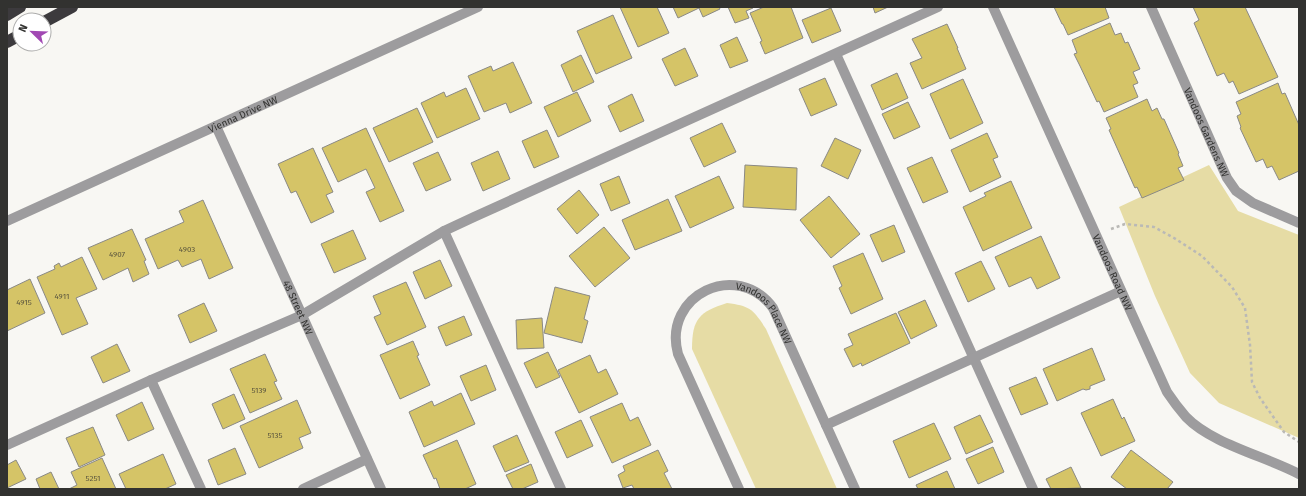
<svg xmlns="http://www.w3.org/2000/svg" width="1306" height="496" font-family="'Fira Sans',sans-serif">
<style>
.green{fill:#e6dca5}
.building{fill:#d5c467;stroke:#8a8985}
.lines{fill:none;stroke-linecap:round;stroke-linejoin:round}
.path{stroke:#bab9b6;stroke-width:2.5;stroke-dasharray:3 3;stroke-linecap:butt}
.minor{stroke:#9d9c9e;stroke-width:10}
.highway{stroke:#3c3a3d;stroke-width:12}
.labels{text-anchor:middle;stroke-width:4;stroke-linejoin:round;paint-order:stroke}
.number-label{font-size:8px;fill:#5b563e}
.street-label{font-size:10px;fill:#323230;stroke:#fff}
</style>
<rect width="100%" height="100%" fill="#f8f7f3"/>
<g class="green">
<path d="M1209,165l29,46 61,24v203l-80,-35 -29,-30 -35,-77 -36,-89z"/>
<path d="M727,303c23,3 26,6 39,26l71,160h-81l-64,-140c0,-30 7,-37 35,-46z"/>
</g>
<g class="building">
<path d="M620,7h37l12,26 -31,14z"/>
<path d="M673,7h46l1,2 -17,8 -4,-9 -21,10z"/>
<path d="M728,7h24l1,1 -7,3 3,7 -14,5z"/>
<path d="M764,7h27l12,31 -38,16 -5,-12 2,-1 -12,-28z"/>
<path d="M873,7h15l-13,6z"/>
<path d="M1054,7h51l4,11 -41,17 -5,-11h-1z"/>
<path d="M1193,7h52l33,70 -39,17 -6,-13 -4,2 -5,-10 -7,3 -23,-53 5,-3z"/>
<path d="M831,8l10,23 -29,12 -10,-23z"/>
<path d="M613,15l19,43 -36,16 -19,-43z"/>
<path d="M1110,23l5,12 6,-2 4,10 3,-1 12,27 -7,3 5,11 -5,2 5,12 -34,15 -5,-11 -2,1 -17,-36 -6,-12 3,-1 -5,-13z"/>
<path d="M947,24l11,24h-1l9,21 -44,20 -12,-26 12,-5 -10,-19z"/>
<path d="M737,37l11,24 -18,7 -10,-23z"/>
<path d="M685,48l13,28 -23,10 -13,-27z"/>
<path d="M581,55l13,27 -21,10 -12,-27z"/>
<path d="M513,62l19,41 -22,10 -4,-10 -22,9 -16,-36 23,-10 2,5z"/>
<path d="M897,73l11,25 -26,12 -11,-25z"/>
<path d="M825,78l12,27 -26,11 -12,-27z"/>
<path d="M963,79l20,44 -33,16 -20,-45z"/>
<path d="M1278,83l4,11 3,-1 14,32v46l-20,9 -7,-14 -5,2 -4,-9 -7,3 -16,-34 1,-1 -4,-11 4,-2 -5,-12z"/>
<path d="M466,88l14,31 -43,19 -16,-35 23,-11 2,5z"/>
<path d="M577,92l14,29 -33,16 -14,-30z"/>
<path d="M632,94l12,27 -24,11 -12,-26z"/>
<path d="M1147,99l5,12 5,-3 5,11h2l15,34 -1,1 5,12 -5,2 6,12 -42,18 -5,-11 -2,1 -1,-2 -25,-56 2,-1 -5,-11z"/>
<path d="M908,102l12,25 -26,12 -12,-25z"/>
<path d="M417,108l16,34 -44,20 -16,-34z"/>
<path d="M722,123l14,29 -32,15 -14,-29z"/>
<path d="M366,128l38,83 -24,11 -14,-30 9,-4 -9,-19 -28,13 -16,-34z"/>
<path d="M547,130l12,27 -25,11 -12,-27z"/>
<path d="M987,133l11,24 -5,2 8,18 -31,15 -19,-42z"/>
<path d="M835,138l26,12 -13,29 -27,-13z"/>
<path d="M313,148l20,44 -7,3 8,17 -23,11 -15,-32 -5,2 -13,-29z"/>
<path d="M498,151l12,28 -27,12 -12,-28z"/>
<path d="M438,152l13,28 -25,11 -13,-28z"/>
<path d="M932,157l16,35 -25,11 -16,-35z"/>
<path d="M745,165l52,3 -1,42 -53,-3z"/>
<path d="M619,176l11,27 -19,8 -11,-27z"/>
<path d="M719,176l15,32 -44,20 -15,-32z"/>
<path d="M1011,181l21,47 -49,23 -20,-44 23,-11 -2,-3z"/>
<path d="M579,190l20,25 -22,19 -20,-25z"/>
<path d="M829,196l31,38 -29,24 -31,-38z"/>
<path d="M668,199l14,32 -47,19 -13,-30z"/>
<path d="M203,200l30,68 -24,11 -8,-20 -19,8 -4,-7 -20,9 -13,-30 39,-17 -5,-11z"/>
<path d="M894,225l11,27 -23,10 -12,-27z"/>
<path d="M604,227l26,31 -35,29 -26,-31z"/>
<path d="M132,229l14,31 -2,1 5,13 -16,8 -5,-14 -25,12 -15,-32z"/>
<path d="M353,230l13,29 -32,14 -13,-29z"/>
<path d="M1041,236l19,42 -23,11 -6,-12 -22,10 -14,-30z"/>
<path d="M863,253l20,46 -32,15 -12,-26 3,-2 -9,-20z"/>
<path d="M82,257l15,32 -21,9 12,26 -26,11 -25,-58 18,-8 -1,-3 5,-3 2,4z"/>
<path d="M440,260l12,26 -27,13 -12,-27z"/>
<path d="M981,261l14,28 -27,13 -13,-29z"/>
<path d="M30,279l15,34 -38,18v-41z"/>
<path d="M406,282l20,45 -39,18 -13,-28 7,-3 -8,-18z"/>
<path d="M555,287l35,9 -6,23 4,2 -6,22 -38,-10z"/>
<path d="M925,300l12,26 -26,13 -13,-27z"/>
<path d="M204,303l13,28 -27,12 -12,-28z"/>
<path d="M896,313l14,30 -48,23 -1,-3 -8,4 -9,-18 9,-4 -5,-11z"/>
<path d="M464,316l8,19 -26,11 -8,-19z"/>
<path d="M542,318l2,30 -27,1 -1,-29z"/>
<path d="M413,341l6,14 -2,1 13,29 -30,14 -20,-44z"/>
<path d="M117,344l13,27 -27,12 -12,-26z"/>
<path d="M1092,348l13,32 -15,6v3l-4,1 -3,-1 -26,12 -14,-32z"/>
<path d="M548,352l12,25 -24,11 -12,-25z"/>
<path d="M265,354l12,27 -3,1 8,17 -32,14 -20,-44z"/>
<path d="M590,355l8,18 8,-4 12,25 -39,19 -21,-43z"/>
<path d="M486,365l10,25 -25,11 -11,-25z"/>
<path d="M1036,377l12,27 -27,11 -12,-27z"/>
<path d="M461,393l14,31 -51,23 -15,-35 23,-11 2,5z"/>
<path d="M234,394l11,25 -22,10 -11,-25z"/>
<path d="M1113,399l9,20 2,-2 11,24 -34,15 -20,-43z"/>
<path d="M297,400l14,33 -12,5 4,10 -44,20 -19,-42z"/>
<path d="M142,402l12,27 -26,12 -12,-26z"/>
<path d="M622,403l8,18 8,-4 13,28 -39,18 -22,-46z"/>
<path d="M980,415l13,27 -27,12 -12,-27z"/>
<path d="M581,420l12,26 -26,12 -12,-26z"/>
<path d="M934,423l17,36 -42,19 -16,-37z"/>
<path d="M93,427l12,28 -26,12 -13,-29z"/>
<path d="M517,435l12,27 -24,10 -12,-26z"/>
<path d="M457,440l19,44 -11,5h-25l-4,-11 -2,1 -11,-24z"/>
<path d="M993,447l11,25 -26,12 -12,-25z"/>
<path d="M235,448l11,26 -28,11 -10,-25z"/>
<path d="M658,450l10,21 -4,2 8,16h-38l-2,-4 -9,3 -5,-13 7,-4 -2,-5z"/>
<path d="M1131,450l42,32 -6,7h-40l-16,-12z"/>
<path d="M163,454l13,30 -11,5h-39l-7,-15z"/>
<path d="M102,458l14,31h-47l8,-4 -6,-13z"/>
<path d="M16,460l10,19 -19,9v-23z"/>
<path d="M531,464l7,18 -16,7h-9l-7,-14z"/>
<path d="M1071,467l10,21 -30,1 -5,-10z"/>
<path d="M947,471l8,18h-37l-2,-4z"/>
<path d="M51,472l8,17h-19l-4,-10z"/>
</g>
<g class="lines">
<path class="path" d="M1111,229l14,-5 29,3 20,11 28,18 30,31 13,21 5,37 2,37 8,16 24,34 15,10"/>
<g class="minor">
<path id="s1" d="M993,7l174,385c6,9 12,17 19,25 26,27 79,39 113,57"/>
<path id="s2" d="M1151,7l76,171 9,13 17,12 46,20"/>
<path d="M836,54l197,435"/>
<path id="s3" d="M216,126l165,363"/>
<path id="s4" d="M7,221l471,-214"/>
<path d="M444,231l117,258"/>
<path d="M151,380l50,109"/>
<path d="M826,425l295,-134"/>
<path d="M7,445l144,-65 151,-65 142,-84 30,-14 464,-210"/>
<path d="M303,489l64,-30"/>
<path id="s5" d="M739,489l-61,-135c-16,-59 59,-95 95,-46l82,181"/>
</g>
<g class="highway">
<path d="M7,15l13,-8"/>
<path d="M44,22l28,-15"/>
<path d="M7,42l13,-7"/>
</g>
</g>
<g class="labels">
<g class="number-label">
<text x="187" y="252">4903</text>
<text x="117" y="257">4907</text>
<text x="62" y="299">4911</text>
<text x="24" y="305">4915</text>
<text x="259" y="393">5139</text>
<text x="275" y="438">5135</text>
<text x="93" y="481">5251</text>
</g>
<g class="street-label">
<text dy="4" stroke="none"><textPath href="#s4" startOffset="259">Vienna Drive NW</textPath></text>
<text dy="4" stroke="none"><textPath href="#s2" startOffset="137">Vandoos Gardens NW</textPath></text>
<text dy="4" stroke="none"><textPath href="#s1" startOffset="291">Vandoos Road NW</textPath></text>
<text dy="4" stroke="none"><textPath href="#s3" startOffset="199">48 Street NW</textPath></text>
<text dy="4" stroke="none"><textPath href="#s5" startOffset="296">Vandoos Place NW</textPath></text>
</g>
</g>
<rect width="1306" height="496" fill="none" stroke="#323230" stroke-width="16"/>
<g transform="translate(32 32) rotate(293)"><circle r="19" fill="#ffffff" stroke="#adadac"/>
<path d="M0-3L7 15L0 10L-7 15Z" fill="#a148b3"/>
<text y="-6" font-size="11" font-weight="bold" text-anchor="middle" fill="#323230">N</text>
</g>
</svg>
